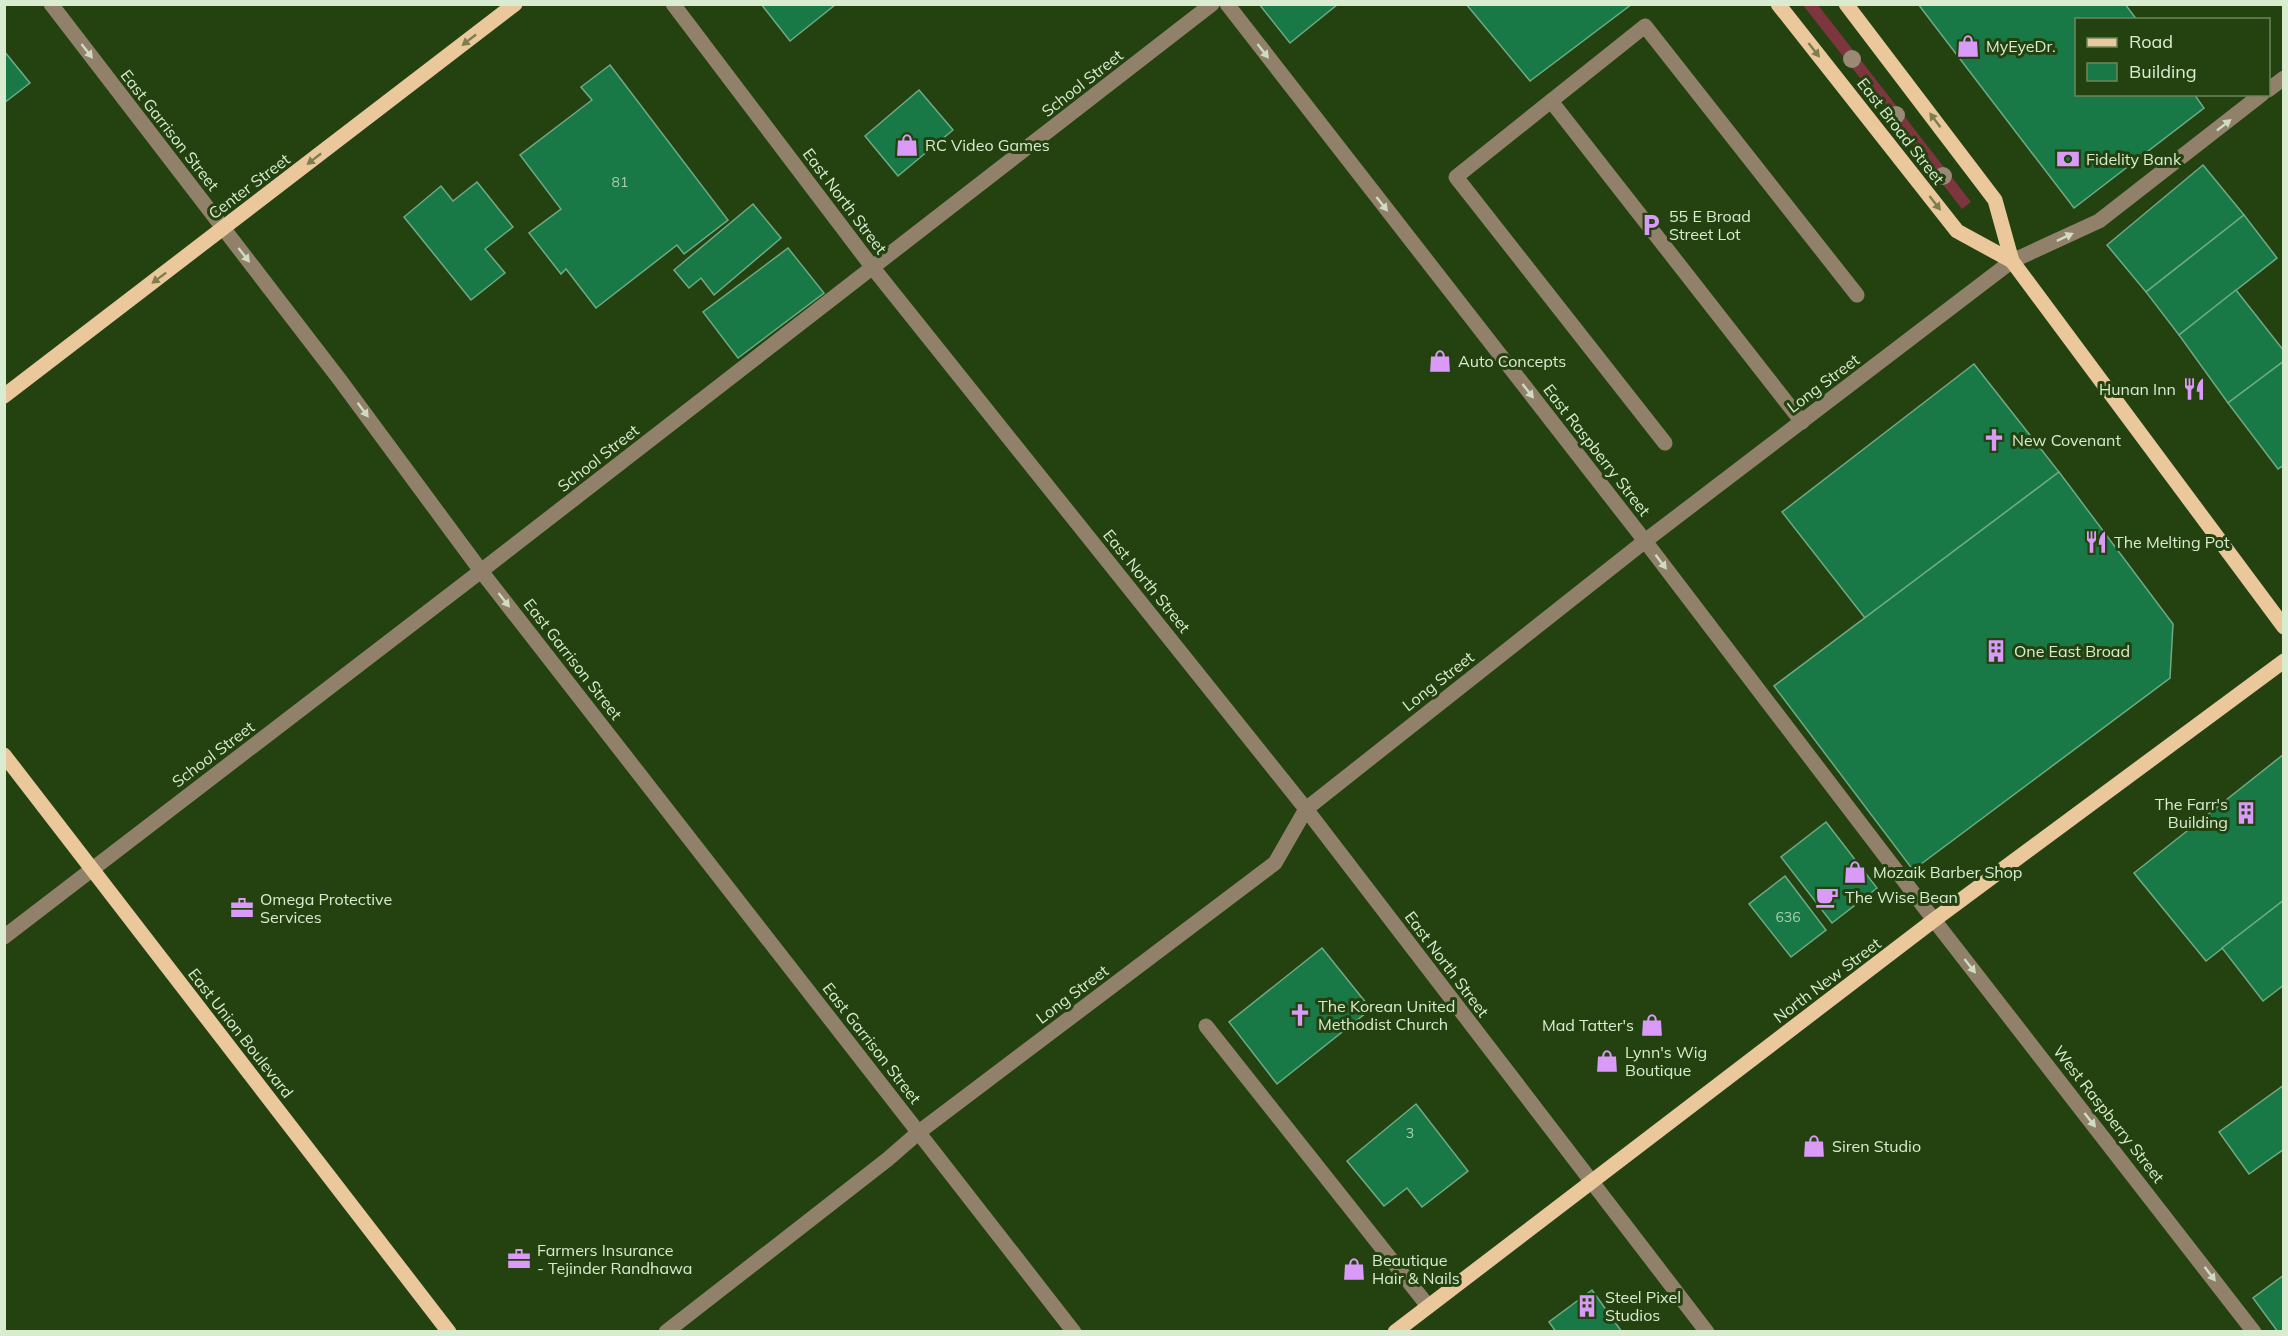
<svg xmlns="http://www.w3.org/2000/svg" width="2288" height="1336" font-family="Mulish,sans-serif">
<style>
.green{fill:#7d353e}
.building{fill:#187947;stroke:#70aa84;stroke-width:1.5}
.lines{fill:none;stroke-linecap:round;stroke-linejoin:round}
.minor{stroke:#91816b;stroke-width:15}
.major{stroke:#eac89b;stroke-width:15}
.tree{fill:#998a75}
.oneway{fill:#7d7e4f}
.oneway2{fill:#cfdcc1}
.labels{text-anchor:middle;stroke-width:6;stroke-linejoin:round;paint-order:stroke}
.number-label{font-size:14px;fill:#aacfae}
.poi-label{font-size:16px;fill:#daecd0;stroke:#244110;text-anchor:start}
.street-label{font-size:16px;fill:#daecd0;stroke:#244110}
</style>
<rect width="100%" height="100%" fill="#244110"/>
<path class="green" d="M1803,5h15l153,197 -9,7z"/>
<g class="building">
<path d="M761,4h74v1l-45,36z"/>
<path d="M1259,4h79l-48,39z"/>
<path d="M1466,4h166l-102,77z"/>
<path d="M1918,4h207l12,16h-61v74h118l10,14 -130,100z"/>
<path d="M4,51l26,32 -26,20z"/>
<path d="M610,65l118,155 -44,34 -7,-9 -81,63 -30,-39 -5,5 -32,-41 32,-24 -41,-54 72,-55 -11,-13z"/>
<path d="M919,90l34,40 -55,46 -33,-40z"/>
<path d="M2203,165l41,50 -98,77 -39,-47z"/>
<path d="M477,182l36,45 -28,22 20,24 -34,27 -67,-83 37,-31 12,15z"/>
<path d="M753,204l28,34 -67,57 -13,-17 -12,10 -15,-18z"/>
<path d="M2244,215l33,43 -98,77 -33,-43z"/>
<path d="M788,248l36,45 -86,65 -35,-46z"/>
<path d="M2236,290l48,61v10l-56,42 -49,-68z"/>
<path d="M2284,361v104l-6,4 -50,-66z"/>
<path d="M1974,364l85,108 -194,146 -83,-106z"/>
<path d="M2059,472l114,152 -3,54 -257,192 -139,-184z"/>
<path d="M2284,754v146l-78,61 -72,-88z"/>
<path d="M1826,822l51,66 -45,35 -51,-66z"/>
<path d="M1785,876l41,54 -35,27 -42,-53z"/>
<path d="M2284,900v85l-21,16 -41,-53z"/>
<path d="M1322,948l49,61 -94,75 -48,-62z"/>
<path d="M2284,1085v64l-35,25 -30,-42z"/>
<path d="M1416,1104l52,67 -46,36 -15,-19 -23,18 -37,-45z"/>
<path d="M2284,1275v57h-6l-25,-34z"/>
<path d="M1592,1290l30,42h-66l-7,-10z"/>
</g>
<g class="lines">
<g class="minor">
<path d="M51,4l289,376 141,191 593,761"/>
<path d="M673,4l200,264 433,541 401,523"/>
<path d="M1227,4l418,537 289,379 320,412"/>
<path d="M2268,90l16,-12"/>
<path d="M1551,101l-95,76 209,266"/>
<path d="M1802,422l-251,-321 94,-75 212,269"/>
<path d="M4,937l477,-366 731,-567"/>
<path d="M1206,1026l222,280"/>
<path d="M666,1332l222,-173 31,-27 356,-269 31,-54 339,-268 367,-280 87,-40 163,-127"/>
</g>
<g class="major">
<path d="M1778,4l179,227 55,30"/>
<path d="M1846,4l149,196 17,61 272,366"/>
<path d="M4,396l511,-392"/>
<path d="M4,755l445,577"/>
<path d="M1395,1332l539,-412 350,-259"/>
</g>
</g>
<g class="tree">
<circle cx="1852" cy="59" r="9"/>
<circle cx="1896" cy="115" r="9"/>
<circle cx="1943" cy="176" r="9"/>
</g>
<defs><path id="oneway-solid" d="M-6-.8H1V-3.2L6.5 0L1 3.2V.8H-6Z" transform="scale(1.5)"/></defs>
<g class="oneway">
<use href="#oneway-solid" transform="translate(469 40) rotate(142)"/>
<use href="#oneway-solid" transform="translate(1814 50) rotate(52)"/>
<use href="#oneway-solid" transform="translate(1935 120) rotate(-127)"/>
<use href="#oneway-solid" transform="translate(314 159) rotate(142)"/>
<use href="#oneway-solid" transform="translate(1935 203) rotate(52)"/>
<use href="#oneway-solid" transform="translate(159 278) rotate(143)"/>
</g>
<g class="oneway2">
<use href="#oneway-solid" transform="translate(87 51) rotate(52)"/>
<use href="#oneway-solid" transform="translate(1263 51) rotate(52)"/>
<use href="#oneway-solid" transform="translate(2224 125) rotate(-38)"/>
<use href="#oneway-solid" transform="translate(1382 204) rotate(52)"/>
<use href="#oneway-solid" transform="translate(2065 237) rotate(-25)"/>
<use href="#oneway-solid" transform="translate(244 255) rotate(52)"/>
<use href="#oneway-solid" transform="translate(1528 391) rotate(52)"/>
<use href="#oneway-solid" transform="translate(363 410) rotate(53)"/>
<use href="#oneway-solid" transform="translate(1661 562) rotate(53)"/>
<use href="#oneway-solid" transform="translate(504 600) rotate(52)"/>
<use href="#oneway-solid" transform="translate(1970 966) rotate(52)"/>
<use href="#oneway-solid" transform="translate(2090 1120) rotate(52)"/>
<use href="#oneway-solid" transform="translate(2210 1274) rotate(53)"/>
</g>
<defs>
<g id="shop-bare" transform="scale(1.8)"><path d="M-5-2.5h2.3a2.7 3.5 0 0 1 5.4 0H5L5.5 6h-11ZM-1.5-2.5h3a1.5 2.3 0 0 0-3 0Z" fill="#da9af7" stroke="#244110" stroke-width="2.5" paint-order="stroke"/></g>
<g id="bank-bare" transform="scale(1.8)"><path d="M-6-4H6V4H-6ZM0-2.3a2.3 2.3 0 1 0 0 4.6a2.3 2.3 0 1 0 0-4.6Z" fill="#da9af7" stroke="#244110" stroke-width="2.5" paint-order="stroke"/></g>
<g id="parking-bare" transform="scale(1.8)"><path d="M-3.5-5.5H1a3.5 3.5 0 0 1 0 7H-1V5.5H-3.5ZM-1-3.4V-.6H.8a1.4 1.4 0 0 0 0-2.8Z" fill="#da9af7" stroke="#244110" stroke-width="2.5" paint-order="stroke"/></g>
<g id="restaurant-bare" transform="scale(1.8)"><path d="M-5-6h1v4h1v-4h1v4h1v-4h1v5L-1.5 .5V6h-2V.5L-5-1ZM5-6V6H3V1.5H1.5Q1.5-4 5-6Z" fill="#da9af7" stroke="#244110" stroke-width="2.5" paint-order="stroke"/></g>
<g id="church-bare" transform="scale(1.8)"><path d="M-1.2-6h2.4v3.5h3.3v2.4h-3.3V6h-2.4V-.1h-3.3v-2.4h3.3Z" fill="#da9af7" stroke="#244110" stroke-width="2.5" paint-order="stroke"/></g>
<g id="building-bare" transform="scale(1.8)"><path d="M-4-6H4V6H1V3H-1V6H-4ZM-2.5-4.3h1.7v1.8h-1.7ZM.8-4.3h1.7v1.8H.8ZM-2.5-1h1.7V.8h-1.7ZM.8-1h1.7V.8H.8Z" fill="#da9af7" stroke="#244110" stroke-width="2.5" paint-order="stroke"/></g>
<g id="cafe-bare" transform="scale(1.8)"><path d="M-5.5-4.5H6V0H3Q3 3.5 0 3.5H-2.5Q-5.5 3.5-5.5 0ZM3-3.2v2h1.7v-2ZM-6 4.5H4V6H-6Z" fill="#da9af7" stroke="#244110" stroke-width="2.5" paint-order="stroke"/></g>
<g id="office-bare" transform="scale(1.8)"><path d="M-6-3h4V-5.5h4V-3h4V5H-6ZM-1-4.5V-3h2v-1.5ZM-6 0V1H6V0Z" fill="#da9af7" stroke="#244110" stroke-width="2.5" paint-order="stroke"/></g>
</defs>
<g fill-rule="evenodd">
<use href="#shop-bare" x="1968" y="46"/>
<use href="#shop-bare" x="907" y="145"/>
<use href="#bank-bare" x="2068" y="159"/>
<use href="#parking-bare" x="1651" y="225"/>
<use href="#shop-bare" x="1440" y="361"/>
<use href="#restaurant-bare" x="2194" y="389"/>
<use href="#church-bare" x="1994" y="440"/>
<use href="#restaurant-bare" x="2096" y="542"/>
<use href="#building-bare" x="1996" y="651"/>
<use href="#building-bare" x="2246" y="813"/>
<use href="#shop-bare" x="1855" y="872"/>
<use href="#cafe-bare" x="1827" y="897"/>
<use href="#office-bare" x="242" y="908"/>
<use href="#church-bare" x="1300" y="1015"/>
<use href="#shop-bare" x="1652" y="1025"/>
<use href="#shop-bare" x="1607" y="1061"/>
<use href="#shop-bare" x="1814" y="1146"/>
<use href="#office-bare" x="519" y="1259"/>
<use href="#shop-bare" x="1354" y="1269"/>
<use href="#building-bare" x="1587" y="1306"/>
</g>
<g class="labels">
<g class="number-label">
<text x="620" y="187">81</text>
<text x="1788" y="922">636</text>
<text x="1410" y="1138">3</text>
</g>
<g class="poi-label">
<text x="1986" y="52">MyEyeDr.</text>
<text x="925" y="151">RC Video Games</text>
<text x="2086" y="165">Fidelity Bank</text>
<text x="1669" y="222">55 E Broad<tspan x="1669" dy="18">Street Lot</tspan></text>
<text x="1458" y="367">Auto Concepts</text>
<text x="2176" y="395" text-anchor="end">Hunan Inn</text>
<text x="2012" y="446">New Covenant</text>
<text x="2114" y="548">The Melting Pot</text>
<text x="2014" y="657">One East Broad</text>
<text x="2228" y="810" text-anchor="end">The Farr's<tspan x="2228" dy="18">Building</tspan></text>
<text x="1873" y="878">Mozaik Barber Shop</text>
<text x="1845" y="903">The Wise Bean</text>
<text x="260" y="905">Omega Protective<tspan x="260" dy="18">Services</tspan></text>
<text x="1318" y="1012">The Korean United<tspan x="1318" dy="18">Methodist Church</tspan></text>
<text x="1634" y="1031" text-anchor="end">Mad Tatter's</text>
<text x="1625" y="1058">Lynn's Wig<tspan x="1625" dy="18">Boutique</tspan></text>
<text x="1832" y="1152">Siren Studio</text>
<text x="537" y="1256">Farmers Insurance<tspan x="537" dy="18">- Tejinder Randhawa</tspan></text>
<text x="1372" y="1266">Beautique<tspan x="1372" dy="18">Hair &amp; Nails</tspan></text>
<text x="1605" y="1303">Steel Pixel<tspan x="1605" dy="18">Studios</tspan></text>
</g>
<g class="street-label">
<text transform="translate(1082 83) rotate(-38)" y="6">School Street</text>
<text transform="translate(170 130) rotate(52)" y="6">East Garrison Street</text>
<text transform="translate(1901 131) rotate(52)" y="6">East Broad Street</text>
<text transform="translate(249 186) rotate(-37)" y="6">Center Street</text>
<text transform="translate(845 201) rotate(53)" y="6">East North Street</text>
<text transform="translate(1823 383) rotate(-37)" y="6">Long Street</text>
<text transform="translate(1597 450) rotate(52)" y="6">East Raspberry Street</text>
<text transform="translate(598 458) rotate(-38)" y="6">School Street</text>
<text transform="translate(1147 581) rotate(51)" y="6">East North Street</text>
<text transform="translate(573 659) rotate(52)" y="6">East Garrison Street</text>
<text transform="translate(1438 681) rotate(-38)" y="6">Long Street</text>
<text transform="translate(213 754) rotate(-37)" y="6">School Street</text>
<text transform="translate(1447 964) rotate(53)" y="6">East North Street</text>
<text transform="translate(1827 980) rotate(-37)" y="6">North New Street</text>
<text transform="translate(1072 994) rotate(-37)" y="6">Long Street</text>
<text transform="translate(241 1033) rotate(52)" y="6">East Union Boulevard</text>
<text transform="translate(872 1043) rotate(52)" y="6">East Garrison Street</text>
<text transform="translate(2109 1114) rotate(52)" y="6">West Raspberry Street</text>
</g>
</g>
<rect width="2288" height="1336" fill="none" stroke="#daecd0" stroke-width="12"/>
<rect x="2075" y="18" width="195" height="78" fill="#244110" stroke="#6d855d" stroke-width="1.5"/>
<rect x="2087" y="38" width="30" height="9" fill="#eac89b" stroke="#6d855d" stroke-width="1.5"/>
<text x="2129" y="48" font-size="18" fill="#daecd0">Road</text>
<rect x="2087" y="63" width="30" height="18" fill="#187947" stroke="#6d855d" stroke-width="1.5"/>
<text x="2129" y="78" font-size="18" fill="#daecd0">Building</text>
</svg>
